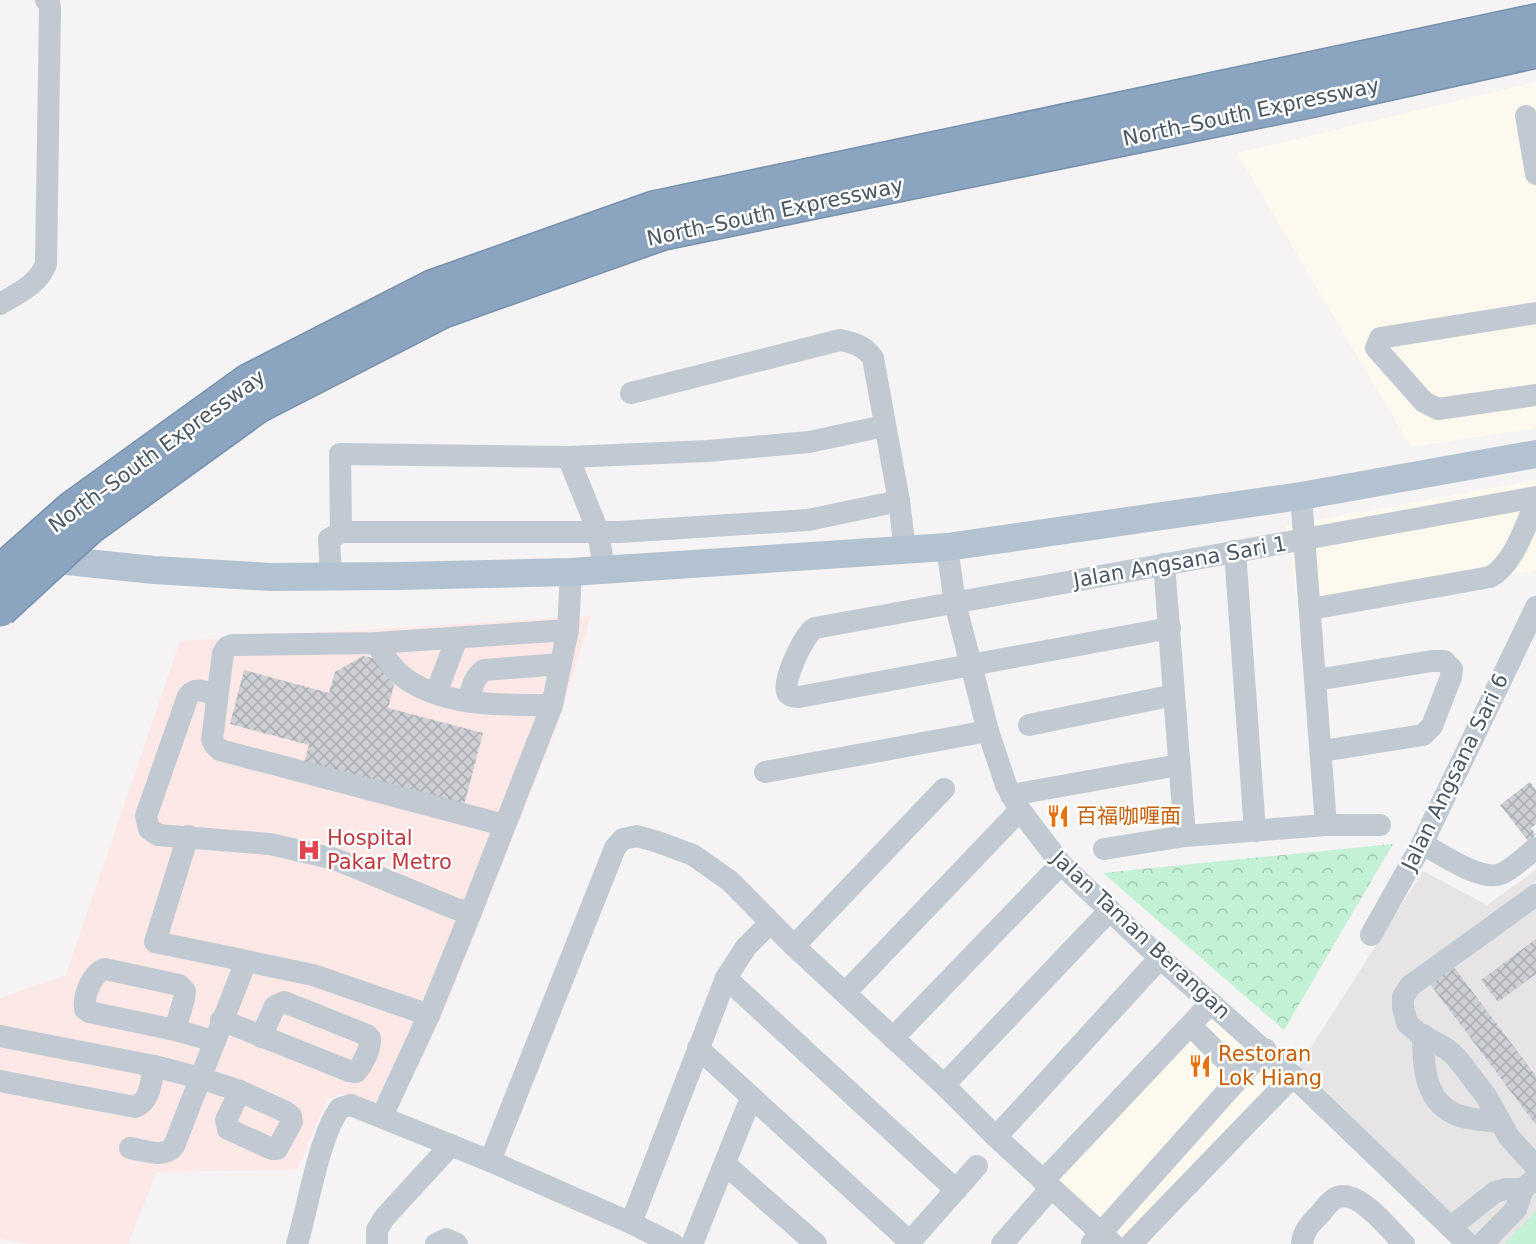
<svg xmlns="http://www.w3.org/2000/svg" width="1536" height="1244" font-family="'DejaVu Sans','Noto Sans SC',sans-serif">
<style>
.commercial{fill:#fdf9ef}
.education{fill:#e6e4e5}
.medical{fill:#fce8e6}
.green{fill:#c3f1d5}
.park{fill:url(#park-crowns)}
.building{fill:url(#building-cross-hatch)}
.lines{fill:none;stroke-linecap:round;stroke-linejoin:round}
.highway-casing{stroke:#7690ad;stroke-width:36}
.minor{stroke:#c1cad2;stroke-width:22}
.major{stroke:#b3c2d1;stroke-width:28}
.highway{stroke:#8ba5c1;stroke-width:33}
.highway-bridge-casing{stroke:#7690ad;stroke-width:36;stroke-linecap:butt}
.highway-bridge{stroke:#8ba5c1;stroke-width:33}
.labels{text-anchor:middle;stroke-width:5;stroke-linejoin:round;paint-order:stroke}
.street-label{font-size:21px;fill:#4a5661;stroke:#fff}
.food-label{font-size:21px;fill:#c56008;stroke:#fff;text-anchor:start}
.health-label{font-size:21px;fill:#be3a42;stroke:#fff;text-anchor:start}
</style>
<defs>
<pattern id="park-crowns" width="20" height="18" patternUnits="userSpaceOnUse" patternTransform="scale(1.5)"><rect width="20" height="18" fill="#c3f1d5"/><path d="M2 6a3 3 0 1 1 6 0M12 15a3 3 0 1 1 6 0" fill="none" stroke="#a0c6b0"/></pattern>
<pattern id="building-cross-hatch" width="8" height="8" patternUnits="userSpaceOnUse" patternTransform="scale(1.5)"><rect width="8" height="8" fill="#cdcfd5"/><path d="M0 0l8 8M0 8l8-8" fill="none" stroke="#a8abb0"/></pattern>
</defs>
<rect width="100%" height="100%" fill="#f5f3f3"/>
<g class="commercial">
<path d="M1536,82v346l-125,19 -174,-294z"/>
<path d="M1536,480v91l-238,35 -12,-80z"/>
<path d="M1205,1013l77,71 -156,160h-30l-57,-52z"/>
</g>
<path class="education" d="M1536,870v374h-56l-182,-176 125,-197 64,34z"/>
<path class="medical" d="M591,616l-33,108 -113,285 -28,61 -21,-9 -24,47 -30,-14 -15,6 -30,70 -140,2 -29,72h-95l-33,-5v-241l66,-23 114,-334z"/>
<path class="green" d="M1536,1211v33h-30l-1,-1z"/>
<path class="park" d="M1393,844l-109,186 -181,-157z"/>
<g class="building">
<path d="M363,656l16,3 15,26 -6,23 95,25 -20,76 -160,-43 6,-21 -79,-21 14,-54 85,23 6,-21z"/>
<path d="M1530,782l6,8v34l-5,4 5,7 -8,6 -28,-36z"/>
<path d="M1536,939v35l-38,28 -17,-22z"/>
<path d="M1453,966l83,110v49l-106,-141z"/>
</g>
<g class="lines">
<g class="highway-casing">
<g id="highway">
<path d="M248,381l184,-94 222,-79 882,-187"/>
<path d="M258,406l185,-95 220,-78 650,-133 223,-49"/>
</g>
</g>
<g class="minor">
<path d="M1526,116l10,58"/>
<path d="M0,304c18,-11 38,-19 46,-40l4,-255 -1,-7 -3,-2"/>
<path d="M1536,313l-156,25 -4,10 48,54 14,7 98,-14"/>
<path d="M631,393l209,-53c15,3 24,6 33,18l26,143 6,49"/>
<path d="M568,457l30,74 6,39"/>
<path d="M1301,496l25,329h54"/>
<path d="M341,532l-1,-78 228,3 140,-6 101,-9 75,-16"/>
<path d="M947,547l8,56 33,128 18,54 14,25 41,54 99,94 133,118 175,168"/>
<path d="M1235,551l20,280"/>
<path d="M1164,564l21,272"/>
<path d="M331,576l-2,-37 12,-7h279l188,-12 91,-19"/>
<path d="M1311,609l179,-32c24,-13 35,-51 46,-75"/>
<path d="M1170,628l-371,69c-4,0 -10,0 -12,-5 -4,-13 17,-58 28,-64l721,-131"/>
<path d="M376,643c7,11 15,24 26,33 39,31 102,29 150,29"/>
<path d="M1316,680l116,-19h12l8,8 -1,8 -19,49 -9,9 -101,16"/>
<path d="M436,693l21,-55"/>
<path d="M216,695c-10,-3 -20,-9 -28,1l-42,120 3,13 9,6 112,9 65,15 121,50 15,3 81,-207 16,-75 3,-58"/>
<path d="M468,701c4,-12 5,-23 16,-31l77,-6"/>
<path d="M1029,725l145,-30"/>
<path d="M765,772l223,-41"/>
<path d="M1011,795l168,-30"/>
<path d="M504,825l-284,-75 -5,-5 -3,-5 11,-87 4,-6 6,-2 143,-2 192,-13"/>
<path d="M188,836l-33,106 158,33 116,40"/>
<path d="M1422,844c19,9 58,38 79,30 10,-4 26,-19 35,-26"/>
<path d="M1104,849l81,-13 141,-11"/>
<path d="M1536,895l-126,91 -7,11v10l4,16 10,9 30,17 9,8 30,39 23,41 27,30"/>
<path d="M1371,935l51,-91 114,-237"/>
<path d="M794,946l150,-157"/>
<path d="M726,978l230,212"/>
<path d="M845,993l175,-183"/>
<path d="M221,1020l128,51 7,1c7,-8 15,-23 14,-34l-3,-3 -83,-33 -9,4 -14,31"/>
<path d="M1191,1026l50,50"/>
<path d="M175,1030l9,-31 1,-8 -6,-6 -74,-16c-13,4 -22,27 -20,40l4,3 86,18 39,11"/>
<path d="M1423,1035c0,28 1,64 30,78 14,7 31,7 46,9"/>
<path d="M0,1036l154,30 46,12 40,13 46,21 5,4 1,6 -15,27h-5l-44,-20 -2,-9 14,-29"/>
<path d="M893,1038l168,-174"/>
<path d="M698,1048l212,194"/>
<path d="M0,1081l135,26c16,-6 16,-26 19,-41"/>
<path d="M944,1085l166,-175"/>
<path d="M382,1116l47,-101 42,-103"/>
<path d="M996,1137l164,-179"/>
<path d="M130,1148c14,2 34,11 44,-2l72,-185"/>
<path d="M490,1161l125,-313 8,-9 14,-3 21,6 35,13 37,26 64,65 150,139 52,52 117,107"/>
<path d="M725,1164l91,80"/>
<path d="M1043,1181l168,-178"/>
<path d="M631,1223l95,-245 20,-31 24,-24"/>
<path d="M1451,1227l44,-35 11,-3h17"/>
<path d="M1092,1243l173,-194"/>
<path d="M297,1244c11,-37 22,-108 43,-136l11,-3 139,56 141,62 42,21"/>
<path d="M377,1244v-14l7,-12 67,-73"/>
<path d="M436,1244l10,-5 11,5"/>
<path d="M692,1244l59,-146"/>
<path d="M908,1244l69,-78"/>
<path d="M1002,1244l49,-56"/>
<path d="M1131,1244l162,-168"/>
<path d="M1302,1244c1,-14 10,-22 19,-31 5,-7 12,-16 21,-17 21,-1 48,34 62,48"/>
<path d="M1482,1244l34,-35 7,-20 13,-11"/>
</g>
<path class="major" d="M38,558l116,12 117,7 128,-1 172,-4 376,-25 354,-51 235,-42"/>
<use href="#highway" class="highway"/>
<g class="highway-bridge-casing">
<g id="highway-bridge">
<path d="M0,572l72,-64 176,-127"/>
<path d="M0,610l89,-82 169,-122"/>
</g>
</g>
<use href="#highway-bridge" class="highway-bridge"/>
</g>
<defs>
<g id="restaurant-bare" transform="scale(1.8)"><path d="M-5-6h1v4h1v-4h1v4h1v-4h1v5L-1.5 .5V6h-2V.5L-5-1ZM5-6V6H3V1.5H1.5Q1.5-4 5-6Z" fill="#e8710a" stroke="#fff" stroke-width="2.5" paint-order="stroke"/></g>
<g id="hospital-bare" transform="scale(1.8)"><path d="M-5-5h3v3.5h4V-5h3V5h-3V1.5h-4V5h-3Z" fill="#e0444e" stroke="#fff" stroke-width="2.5" paint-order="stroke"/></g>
</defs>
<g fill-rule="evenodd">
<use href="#restaurant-bare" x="1058" y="816"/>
<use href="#hospital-bare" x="309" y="850"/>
<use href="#restaurant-bare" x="1200" y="1066"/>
</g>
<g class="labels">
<g class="street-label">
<text transform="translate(1251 112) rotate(-12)" y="7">North–South Expressway</text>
<text transform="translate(775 212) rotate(-12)" y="7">North–South Expressway</text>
<text transform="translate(157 451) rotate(-36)" y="7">North–South Expressway</text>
<text transform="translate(1180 562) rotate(-10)" y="7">Jalan Angsana Sari 1</text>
<text transform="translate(1455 772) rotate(-64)" y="7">Jalan Angsana Sari 6</text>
<text transform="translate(1141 935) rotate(43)" y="7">Jalan Taman Berangan</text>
</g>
<g class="food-label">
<text x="1076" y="823">百福咖喱面</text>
<text x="1218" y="1061">Restoran<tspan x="1218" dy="24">Lok Hiang</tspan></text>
</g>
<g class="health-label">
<text x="327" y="845">Hospital<tspan x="327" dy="24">Pakar Metro</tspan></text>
</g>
</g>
</svg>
